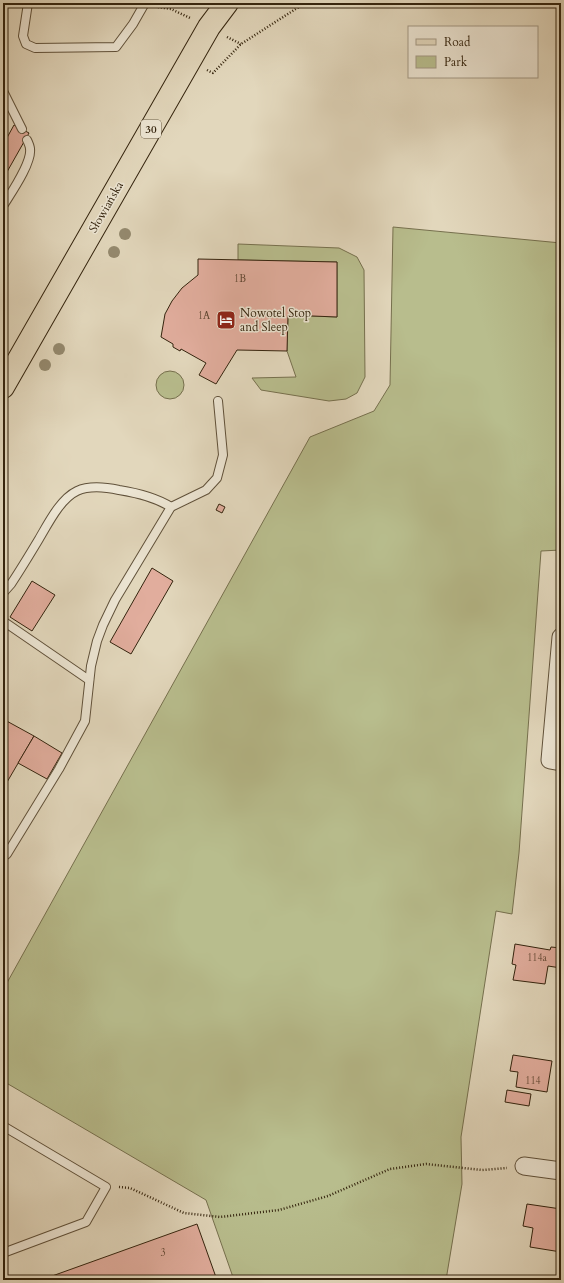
<svg xmlns="http://www.w3.org/2000/svg" width="564" height="1283" font-family="Cardo,serif">
<style>
.green{fill:#b8bd8d;stroke:#76704e}
.building{fill:#e1ad9d;stroke:#34240e}
.lines{fill:none;stroke-linecap:round;stroke-linejoin:round}
.lane-casing{stroke:#60513a;stroke-width:10}
.street-casing{stroke:#60513a;stroke-width:19}
.primary-casing{stroke:#34240e;stroke-width:24}
.path{stroke:#34240e;stroke-width:2.5;stroke-dasharray:1 2;stroke-linecap:butt}
.lane{stroke:#ece5d3;stroke-width:8}
.street{stroke:#ece5d3;stroke-width:17}
.primary{stroke:#e2d7bc;stroke-width:22}
.tree{fill:#94896e}
.labels{text-anchor:middle;stroke-width:3;stroke-linejoin:round;paint-order:stroke}
.number-label{font-size:10px;fill:#5f4632}
.shield{fill:#ece5d3;stroke:#6b5e49;stroke-width:1}
.shield-label{font-size:11px;font-weight:bold;fill:#34240e}
.street-label{font-size:12px;fill:#34240e;stroke:#ece5d3}
.poi-label{font-size:12px;fill:#34240e;stroke:#ece5d3;text-anchor:start}
</style>
<rect width="100%" height="100%" fill="#e2d7bc"/>
<filter id="stains"><feTurbulence type="fractalNoise" baseFrequency=".005" numOctaves="4"/><feColorMatrix values="0 0 0 0 .2 0 0 0 0 .09 0 0 0 0 .02 0 0 0 .5 -.17"/></filter>
<radialGradient id="worn" r=".72"><stop offset=".6" stop-color="#630" stop-opacity="0"/><stop offset="1" stop-color="#630" stop-opacity=".3"/></radialGradient>
<g class="green">
<path d="M393,227l168,16v307l-20,1 -22,302 -7,61 -16,-3 -35,226 1,47 -16,96h-212l-28,-80 -203,-119v-91l307,-553 64,-26 16,-26z"/>
<path d="M238,244l101,4 18,9 7,13 1,107 -8,16 -11,6 -17,2 -68,-11 -9,-12 44,-1 -9,-26 1,-36 49,2v-55l-99,-2z"/>
<circle cx="170" cy="385" r="14"/>
</g>
<g class="building">
<path d="M14,125l15,8 -26,46v-34z"/>
<path d="M198,259l139,3v55l-49,-2 -1,36 -50,-1 -21,34 -17,-9 7,-12 -25,-14 -1,2 -7,-4v-3l-12,-7 4,-23 7,-13 10,-13 16,-13z"/>
<path d="M219,504l6,3 -3,6 -6,-3z"/>
<path d="M152,568l21,13 -42,73 -21,-12z"/>
<path d="M32,581l23,14 -23,36 -22,-14z"/>
<path d="M3,719l31,17 -31,53z"/>
<path d="M34,736l28,17 -15,26 -29,-16z"/>
<path d="M515,944l35,6 1,-3 10,1v20l-13,-2 -3,18 -32,-4 3,-15 -4,-1z"/>
<path d="M513,1055l39,6 -5,31 -31,-5 2,-15 -8,-1z"/>
<path d="M507,1090l24,4 -2,12 -24,-4z"/>
<path d="M527,1204l34,5v43l-31,-5 3,-19 -10,-2z"/>
<path d="M197,1224l20,56h-176z"/>
</g>
<g class="lines">
<g class="lane-casing">
<g id="lane">
<path d="M28,3l-5,33 3,8 9,4 81,-1 17,-23 12,-21"/>
<path d="M3,91l19,38"/>
<path d="M3,206c8,-13 29,-43 27,-57 0,-3 -2,-7 -3,-9"/>
<path d="M3,593l8,-9c10,-15 19,-30 28,-45 9,-15 21,-40 38,-48 13,-6 28,-4 42,-1 19,3 36,7 52,17"/>
<path d="M3,621l86,59"/>
<path d="M3,857l4,-3 52,-85 26,-48 6,-55 6,-25 6,-16 12,-25 56,-93 35,-17 11,-12 6,-23 -5,-54"/>
<path d="M3,1126l103,61 -20,35 -83,31"/>
</g>
</g>
<g class="street-casing">
<g id="street">
<path d="M561,637l-11,123 11,2"/>
<path d="M524,1166l37,5"/>
</g>
</g>
<g class="primary-casing">
<path id="primary" d="M3,387l206,-360 18,-24"/>
</g>
<g class="path">
<path d="M158,7l13,2 19,9"/>
<path d="M227,37l14,7"/>
<path d="M207,70l6,3 28,-29 64,-41"/>
<path d="M119,1187l11,1 54,25 36,4 59,-7 49,-14 62,-27 36,-5 56,6 25,-2"/>
</g>
<use href="#lane" class="lane"/>
<use href="#street" class="street"/>
<use href="#primary" class="primary"/>
</g>
<g class="tree">
<circle cx="125" cy="234" r="6"/>
<circle cx="114" cy="252" r="6"/>
<circle cx="59" cy="349" r="6"/>
<circle cx="45" cy="365" r="6"/>
</g>
<defs>
<g id="hotel-square" transform="scale(1)"><rect x="-9" y="-9" width="18" height="18" rx="4" fill="#8f2418" stroke="#ece5d3"/><path d="M-6-4.5h1.5V1H6V5H4.5V3h-9V5H-6ZM-4 0a1.8 1.8 0 1 1 3.6 0ZM.5 0V-2.5h3Q6-2.5 6 0Z" fill="#fff"/></g>
</defs>
<g fill-rule="evenodd">
<use href="#hotel-square" x="226" y="320"/>
</g>
<g class="labels">
<g class="number-label">
<text x="240" y="282">1B</text>
<text x="204" y="319">1A</text>
<text x="537" y="961">114a</text>
<text x="533" y="1084">114</text>
<text x="163" y="1256">3</text>
</g>
<rect class="shield" x="141" y="120" width="20" height="18" rx="3"/>
<g class="shield-label">
<text x="151" y="133">30</text>
</g>
<g class="street-label">
<text transform="translate(106 207) rotate(-60)" y="4">Słowiańska</text>
</g>
<g class="poi-label">
<text x="240" y="317">Nowotel Stop<tspan x="240" dy="14">and Sleep</tspan></text>
</g>
</g>
<rect width="564" height="1283" fill="none" stroke="#e2d7bc" stroke-width="16"/>
<rect x="4" y="4" width="556" height="1275" fill="none" stroke="#34240e" stroke-width="2"/>
<rect x="8" y="8" width="548" height="1267" fill="none" stroke="#34240e"/>
<rect x="408" y="26" width="130" height="52" fill="#ece5d3" stroke="#a29884"/>
<rect x="416" y="39" width="20" height="6" fill="#e2d7bc" stroke="#a29884"/>
<text x="444" y="46" font-size="12" fill="#34240e">Road</text>
<rect x="416" y="56" width="20" height="12" fill="#b8bd8d" stroke="#a29884"/>
<text x="444" y="66" font-size="12" fill="#34240e">Park</text>
<rect width="100%" height="100%" filter="url(#stains)"/>
<rect width="100%" height="100%" fill="url(#worn)"/>
</svg>
